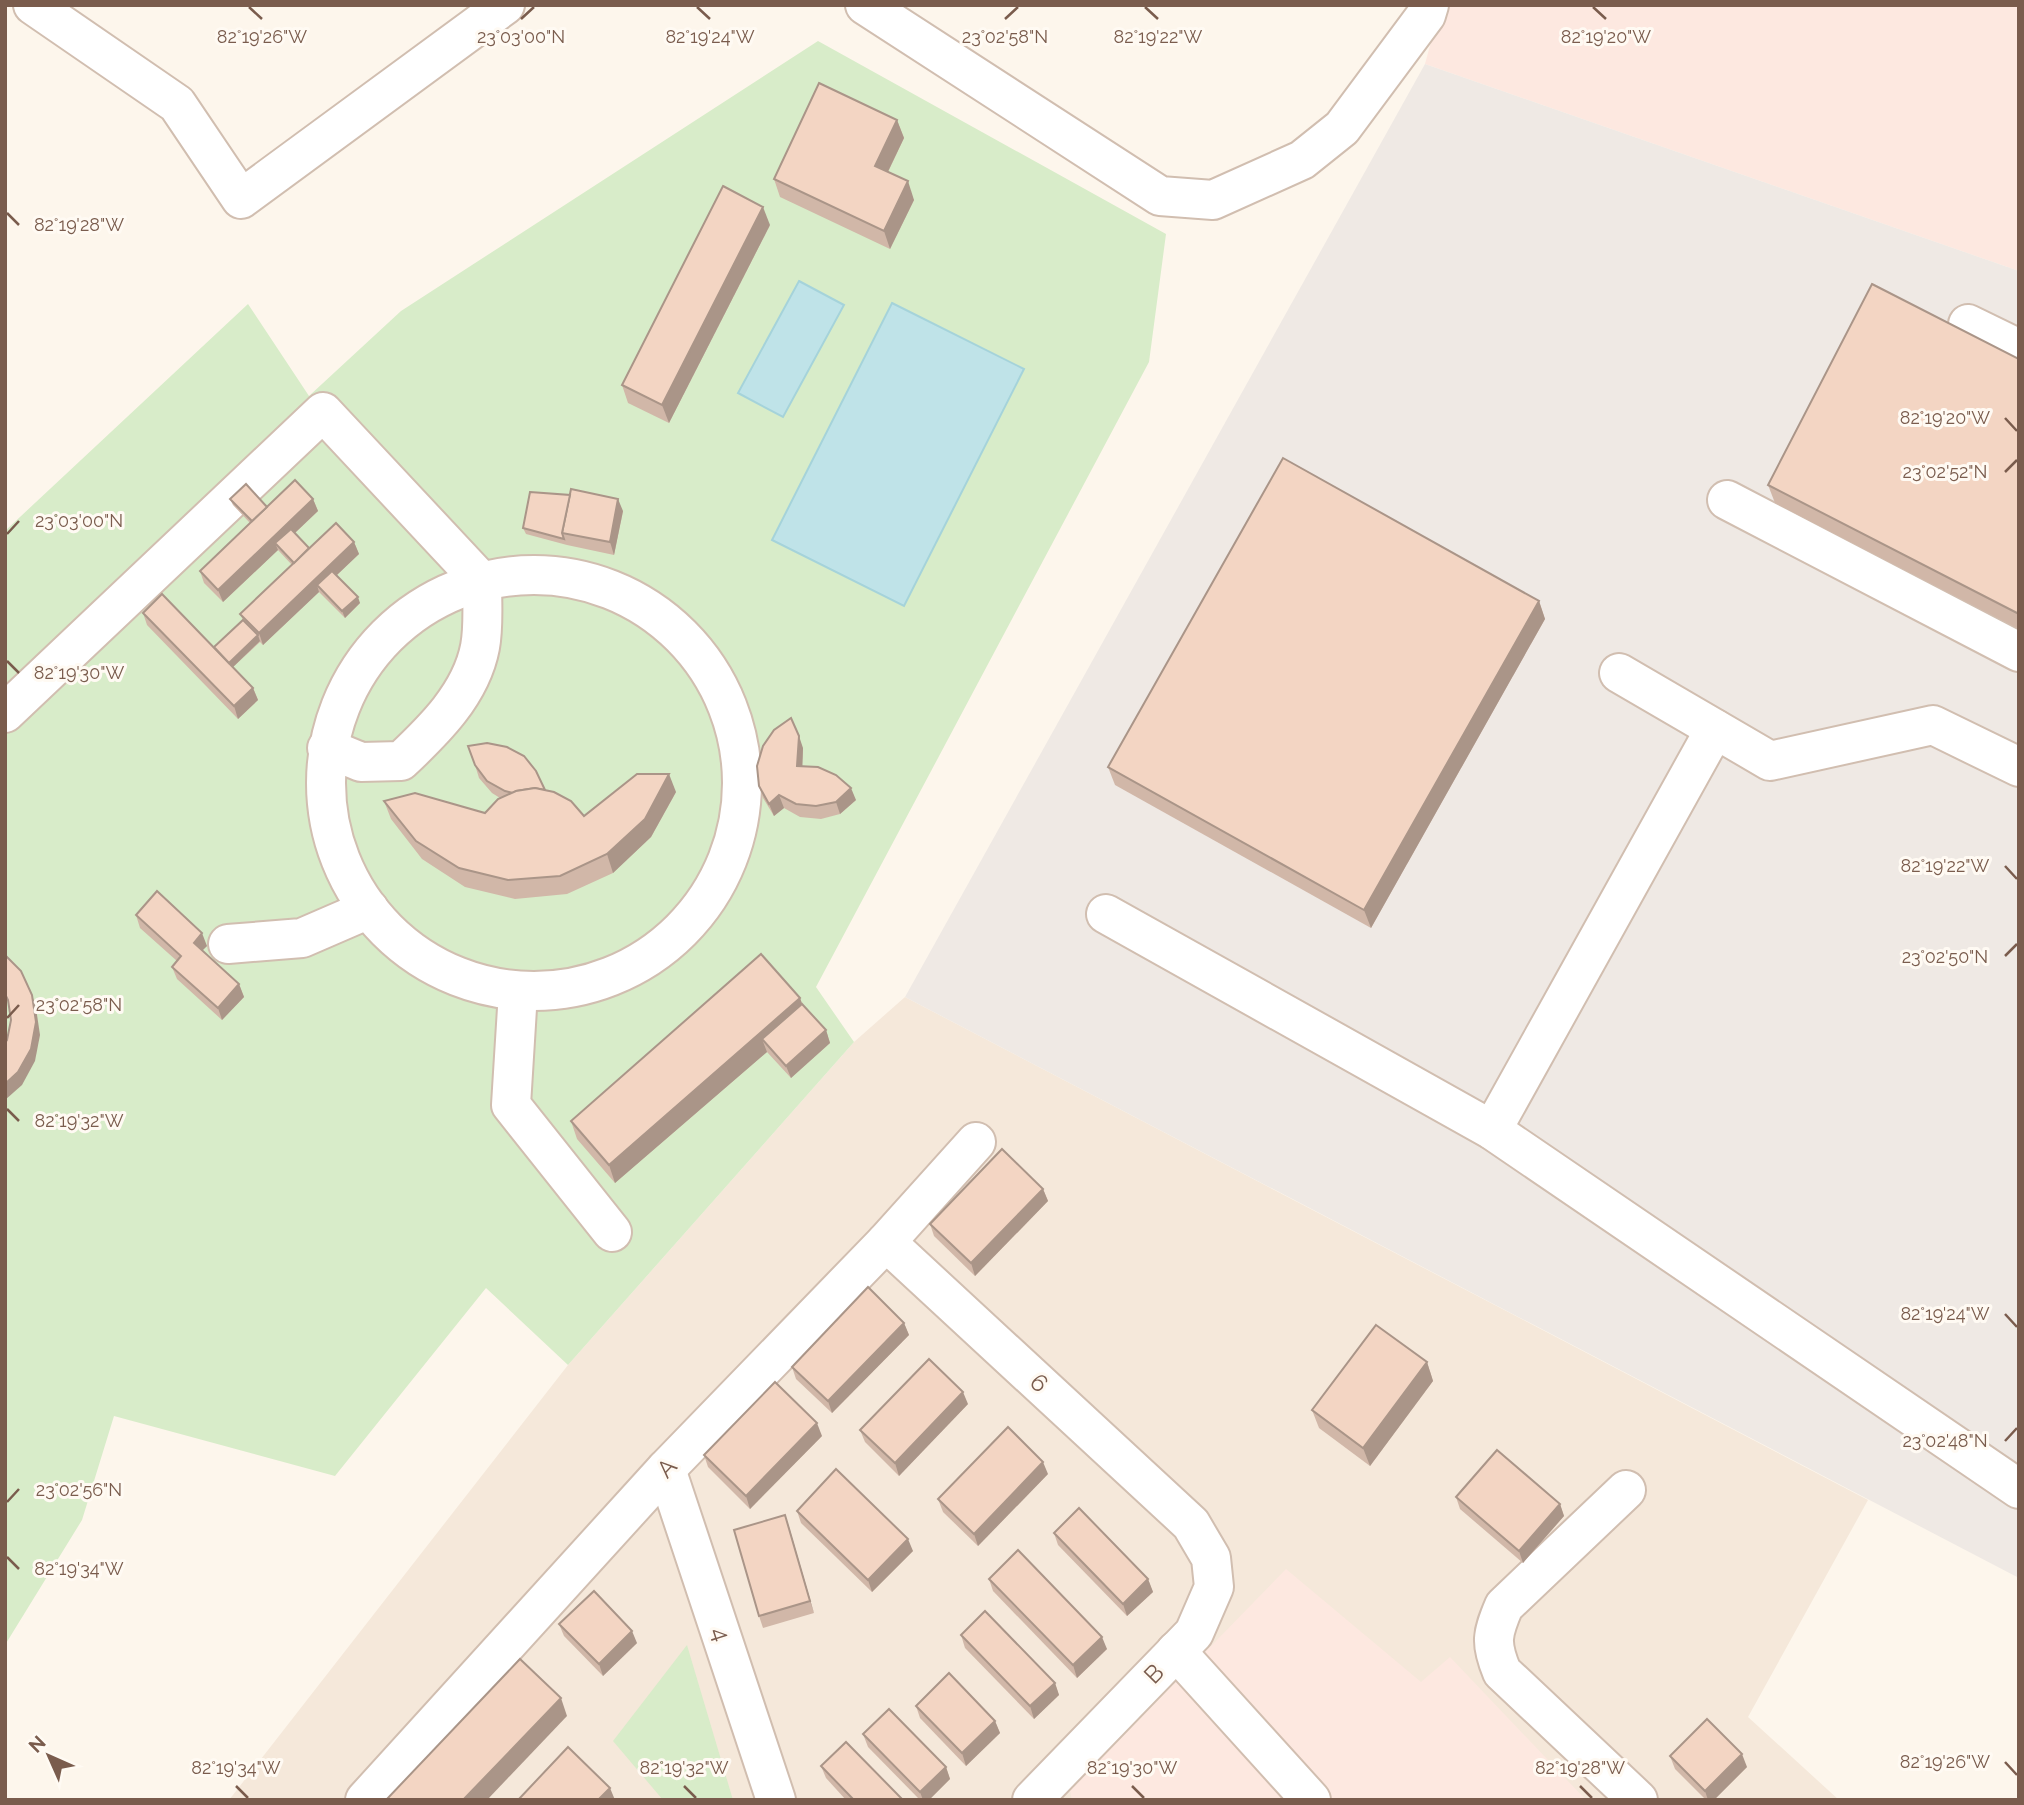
<svg xmlns="http://www.w3.org/2000/svg" width="2024" height="1805" font-family="Raleway,sans-serif">
<style>
.residential{fill:#f5e8da}
.commercial{fill:#fde8e0}
.industrial{fill:#efe9e4}
.green{fill:#d8ecc9}
.water{fill:#bfe3e8;stroke:#a5d3da;stroke-width:2}
.lines{fill:none;stroke-linecap:round;stroke-linejoin:round}
.minor-casing{stroke:#d1beb0;stroke-width:42}
.minor{stroke:#fff;stroke-width:38}
.wall{fill:#d1b7a8}
.shaded-wall{fill:#aa9588}
.building{fill:#f3d5c3;stroke:#aa9588;stroke-width:2}
.ticks{fill:none;stroke:#7a5c4d;stroke-width:2.5}
.labels{text-anchor:middle;stroke-width:6;stroke-linejoin:round;paint-order:stroke}
.street-label{font-size:24px;fill:#7a5c4d;stroke:#fffaf3}
.ticks-label{font-size:18px;text-anchor:middle;fill:#7a5c4d;stroke:#fffaf3;stroke-width:6;stroke-linejoin:round;paint-order:stroke}
</style>
<rect width="100%" height="100%" fill="#fdf6ec"/>
<path class="residential" d="M905,997l963,503 -120,217 91,83h-1610l339,-435 286,-323z"/>
<g class="commercial">
<path d="M1441,5h578v266l-594,-207z"/>
<path d="M1286,1569l135,113 29,-25 136,143h-514l-2,-9z"/>
</g>
<path class="industrial" d="M1425,64l594,207v1307l-1114,-581z"/>
<g class="green">
<path d="M818,41l348,193 -17,128 -333,625 38,55 -286,323 -82,-77 -151,188 -221,-60 -32,104 -77,125v-1114l243,-227 61,92 92,-85z"/>
<path d="M687,1645l46,155h-70l-50,-59z"/>
</g>
<g class="water">
<path d="M799,281l45,24 -61,112 -45,-24z"/>
<path d="M892,303l132,66 -120,237 -132,-66z"/>
</g>
<g class="lines">
<g class="minor-casing">
<g id="minor">
<path d="M33,5l144,99 64,95 264,-194"/>
<path d="M865,5l295,191 53,4 89,-40 40,-32 84,-113 3,-10"/>
<path d="M1968,324l51,25"/>
<path d="M1727,500l292,152"/>
<circle cx="534" cy="783" r="208"/>
<path d="M1619,673l151,88 163,-36 86,42"/>
<path d="M5,713l318,-301 159,170c0,21 2,44 -2,65 -9,47 -46,83 -79,114l-40,1 -34,-14"/>
<path d="M1106,914l386,216 527,359"/>
<path d="M228,944l74,-6 67,-29"/>
<path d="M518,992l-7,113 101,127"/>
<path d="M1492,1130l223,-401"/>
<path d="M886,1242l305,282 20,34 3,29 -20,46 -162,167"/>
<path d="M666,1469l110,331"/>
<path d="M1626,1490l-122,116c-12,28 -14,37 -2,66l136,128"/>
<path d="M1176,1651l135,149"/>
<path d="M365,1800l301,-331 220,-227 90,-100"/>
</g>
</g>
<use href="#minor" class="minor"/>
</g>
<g class="wall">
<path d="M897,120l7,18 -16,34 26,28 -24,49 -110,-52 -6,-18z"/>
<path d="M770,225l-101,198 -41,-20 -6,-18z"/>
<path d="M2019,359v270l-244,-126 -7,-18z"/>
<path d="M230,499l37,8 46,-8 5,12 -23,22 14,15 45,-6 5,12 -22,21 23,28 -15,15 -26,-26 -56,53 -3,-3 -27,25 20,21 5,12 -20,19 -91,-94 -4,-12 71,34 29,-27 -3,-6 52,-49 -14,-15 -55,52 -19,-19 -4,-12 50,-48 -17,-18z"/>
<path d="M623,511l-9,44 -47,-10 -41,-11 -3,-6z"/>
<path d="M1539,601l6,18 -174,309 -256,-143 -7,-18z"/>
<path d="M803,748l-1,18 54,34 -16,14 -19,5 -21,-2 -16,-9 -10,8 -11,-18 -4,-12z"/>
<path d="M475,765l70,25 39,26 92,-24 -25,45 -38,36 -46,21 -52,5 -50,-12 -43,-28 -31,-40 -7,-18 101,12 15,-15 -8,-5 -13,-15z"/>
<path d="M136,915l71,31 -5,4 37,34 5,13 -22,23 -45,-41 -5,-12 5,-6 -37,-33z"/>
<path d="M800,998l2,6 24,26 4,13 -39,35 -24,-26 -152,131 -38,-44 -6,-18z"/>
<path d="M1043,1189l5,12 -73,75 -41,-40 -4,-12z"/>
<path d="M904,1323l5,12 -77,78 -36,-34 -4,-12z"/>
<path d="M1427,1362l6,19 -63,85 -51,-38 -7,-18z"/>
<path d="M968,1404l-69,72 -34,-34 -5,-12z"/>
<path d="M822,1436l-72,73 -42,-42 -4,-12z"/>
<path d="M1048,1474l-70,72 -35,-34 -5,-13z"/>
<path d="M1456,1497l104,7 4,12 -41,47 -63,-54z"/>
<path d="M797,1511l116,40 -41,41 -71,-69z"/>
<path d="M785,1515l29,98 -51,15 -4,-12z"/>
<path d="M1054,1533l94,46 5,13 -26,24 -69,-71z"/>
<path d="M989,1579l118,70 -30,29 -84,-87z"/>
<path d="M559,1624l78,19 -34,33 -39,-40z"/>
<path d="M961,1635l94,48 4,12 -25,24 -69,-71z"/>
<path d="M916,1706l79,15 5,12 -34,33 -46,-48z"/>
<path d="M863,1734l83,33 4,12 -21,21h-9l-52,-53z"/>
<path d="M1670,1756l77,11 -33,33h-8l-31,-31z"/>
<path d="M821,1766l82,34h-57l-20,-22z"/>
</g>
<g class="shaded-wall">
<path d="M897,120l7,18 -22,46 -7,-18z"/>
<path d="M908,181l6,19 -24,49 -6,-18z"/>
<path d="M763,207l7,18 -101,198 -7,-18z"/>
<path d="M313,499l5,12 -39,37 -4,-5 3,7 -55,52 -5,-12z"/>
<path d="M618,499l5,12 -9,44 -4,-13z"/>
<path d="M354,542l5,12 -38,36 -4,-5 2,7 -56,53 -4,-12z"/>
<path d="M358,597l2,6 -15,15 -3,-7z"/>
<path d="M1539,601l6,18 -174,309 -7,-18z"/>
<path d="M258,635l2,6 -31,30 -2,-6z"/>
<path d="M253,688l5,12 -20,19 -4,-13z"/>
<path d="M799,736l4,12 -1,30 -5,-12z"/>
<path d="M669,774l7,18 -25,45 -38,36 -6,-19z"/>
<path d="M851,788l5,12 -16,14 -4,-12z"/>
<path d="M779,795l5,13 -10,8 -5,-12z"/>
<path d="M202,933l5,13 -9,9 -4,-12z"/>
<path d="M239,984l5,13 -22,23 -4,-12z"/>
<path d="M32,995l4,13 4,27 -5,26 -13,24 -17,15v-16z"/>
<path d="M800,998l7,19 -45,22 5,13 -152,131 -6,-18z"/>
<path d="M826,1030l4,13 -39,35 -5,-12z"/>
<path d="M1043,1189l5,12 -73,75 -4,-13z"/>
<path d="M904,1323l5,12 -77,78 -4,-12z"/>
<path d="M1427,1362l6,19 -63,85 -7,-18z"/>
<path d="M963,1392l5,12 -69,72 -4,-13z"/>
<path d="M817,1423l5,13 -72,73 -4,-13z"/>
<path d="M1043,1462l5,12 -70,72 -4,-12z"/>
<path d="M1560,1504l4,12 -41,47 -4,-12z"/>
<path d="M785,1515l4,12 25,86 -4,-12z"/>
<path d="M908,1539l5,12 -41,41 -4,-12z"/>
<path d="M1148,1579l5,13 -26,24 -4,-12z"/>
<path d="M632,1631l5,12 -34,33 -4,-12z"/>
<path d="M1102,1637l5,12 -30,29 -4,-13z"/>
<path d="M1055,1683l4,12 -25,24 -4,-13z"/>
<path d="M561,1698l6,18 -80,84h-24z"/>
<path d="M995,1721l5,12 -34,33 -4,-13z"/>
<path d="M1742,1754l5,13 -33,33h-6l-3,-9z"/>
<path d="M946,1767l4,12 -21,21h-6l-3,-8z"/>
<path d="M610,1788l5,12h-17z"/>
</g>
<g class="building">
<path d="M819,83l78,37 -22,46 33,15 -24,50 -110,-52z"/>
<path d="M723,186l40,21 -101,198 -40,-20z"/>
<path d="M1872,284l147,75v255l-251,-129z"/>
<path d="M1283,458l256,143 -175,309 -256,-143z"/>
<path d="M295,480l18,19 -95,91 -18,-19z"/>
<path d="M246,484l21,23 -15,14 -22,-22z"/>
<path d="M571,489l47,10 -8,43 -48,-9z"/>
<path d="M530,492l40,3 -8,38 2,6 -41,-11z"/>
<path d="M336,523l18,19 -95,91 -19,-19z"/>
<path d="M291,529l18,19 -15,15 -19,-20z"/>
<path d="M332,571l26,26 -16,14 -25,-26z"/>
<path d="M162,594l91,94 -19,18 -91,-93z"/>
<path d="M243,620l15,15 -29,28 -15,-16z"/>
<path d="M791,718l8,18 -2,30 21,1 18,8 15,13 -15,14 -20,4 -20,-2 -17,-9 -10,9 -10,-18 -2,-20 6,-20 11,-16z"/>
<path d="M487,743l20,4 17,9 12,15 9,19 -10,-2 -19,3 -3,2 -8,-2 -18,-10 -12,-16 -7,-19z"/>
<path d="M637,774h32l-24,45 -38,35 -47,22 -52,4 -49,-12 -43,-27 -32,-40 31,-8 70,20 13,-14 18,-8 19,-3 19,4 17,9 13,15z"/>
<path d="M157,891l45,42 -8,10 45,41 -21,24 -46,-41 9,-11 -45,-41z"/>
<path d="M761,954l39,44 -191,167 -38,-44z"/>
<path d="M5,955l16,16 11,24 4,27 -5,27 -13,23 -13,12v-41l2,-3 4,-20 -3,-20 -3,-6z"/>
<path d="M802,1004l24,26 -40,36 -24,-27z"/>
<path d="M1002,1149l41,40 -72,74 -41,-39z"/>
<path d="M868,1287l36,36 -76,78 -36,-34z"/>
<path d="M1376,1325l51,37 -64,86 -51,-38z"/>
<path d="M929,1359l34,33 -68,71 -35,-33z"/>
<path d="M775,1382l42,41 -71,73 -42,-41z"/>
<path d="M1008,1427l35,35 -69,72 -36,-35z"/>
<path d="M1497,1450l63,54 -41,47 -63,-54z"/>
<path d="M836,1469l72,70 -40,41 -71,-69z"/>
<path d="M1079,1508l69,71 -25,25 -69,-71z"/>
<path d="M785,1515l25,86 -51,15 -25,-86z"/>
<path d="M1018,1550l84,87 -29,28 -84,-86z"/>
<path d="M594,1591l38,40 -33,33 -40,-40z"/>
<path d="M985,1611l70,72 -25,23 -69,-71z"/>
<path d="M520,1659l41,39 -98,102h-77z"/>
<path d="M949,1673l46,48 -33,32 -46,-47z"/>
<path d="M889,1709l57,58 -26,25 -57,-58z"/>
<path d="M1707,1719l35,35 -37,37 -35,-35z"/>
<path d="M846,1742l57,58h-49l-33,-34z"/>
<path d="M568,1747l42,41 -12,12h-80z"/>
</g>
<path class="ticks" d="M249,7l13,12M697,7l13,12M1145,7l13,12M1593,7l13,12M521,19l13,-12M1005,19l13,-12M7,213l12,12M2005,418l12,13M2005,472l12,-12M7,534l12,-13M7,661l12,12M2005,866l12,13M2005,956l12,-12M7,1018l12,-13M7,1109l12,12M2005,1314l12,13M2005,1441l12,-13M7,1502l12,-13M7,1557l12,12M2005,1762l12,13M236,1786l12,12M684,1786l12,12M1132,1786l12,12M1580,1786l12,12"/>
<g class="labels">
<g class="street-label">
<text transform="translate(1039 1383) rotate(43)" y="8">6</text>
<text transform="translate(667 1468) rotate(-47)" y="8">A</text>
<text transform="translate(721 1634) rotate(72)" y="8">4</text>
<text transform="translate(1154 1674) rotate(-46)" y="8">B</text>
</g>
</g>
<g class="ticks-label">
<text x="1606" y="43">82°19'20"W</text>
<text x="262" y="43">82°19'26"W</text>
<text x="521" y="43">23°03'00"N</text>
<text x="710" y="43">82°19'24"W</text>
<text x="1158" y="43">82°19'22"W</text>
<text x="1005" y="43">23°02'58"N</text>
<text x="79" y="231">82°19'28"W</text>
<text x="1945" y="424">82°19'20"W</text>
<text x="1945" y="478">23°02'52"N</text>
<text x="79" y="527">23°03'00"N</text>
<text x="79" y="679">82°19'30"W</text>
<text x="1945" y="872">82°19'22"W</text>
<text x="1945" y="963">23°02'50"N</text>
<text x="79" y="1011">23°02'58"N</text>
<text x="79" y="1127">82°19'32"W</text>
<text x="1945" y="1320">82°19'24"W</text>
<text x="1945" y="1447">23°02'48"N</text>
<text x="79" y="1496">23°02'56"N</text>
<text x="79" y="1575">82°19'34"W</text>
<text x="1945" y="1768">82°19'26"W</text>
<text x="236" y="1774">82°19'34"W</text>
<text x="684" y="1774">82°19'32"W</text>
<text x="1132" y="1774">82°19'30"W</text>
<text x="1580" y="1774">82°19'28"W</text>
</g>
<rect width="2024" height="1805" fill="none" stroke="#7a5c4d" stroke-width="14"/>
<g transform="translate(49 1756) rotate(315)" stroke="#fffaf3" stroke-width="5" paint-order="stroke">
<path d="M0-5L12 26L0 18L-12 26Z" fill="#7a5c4d"/>
<text y="-10" font-size="19" font-weight="bold" text-anchor="middle" fill="#7a5c4d">N</text>
</g>
</svg>
